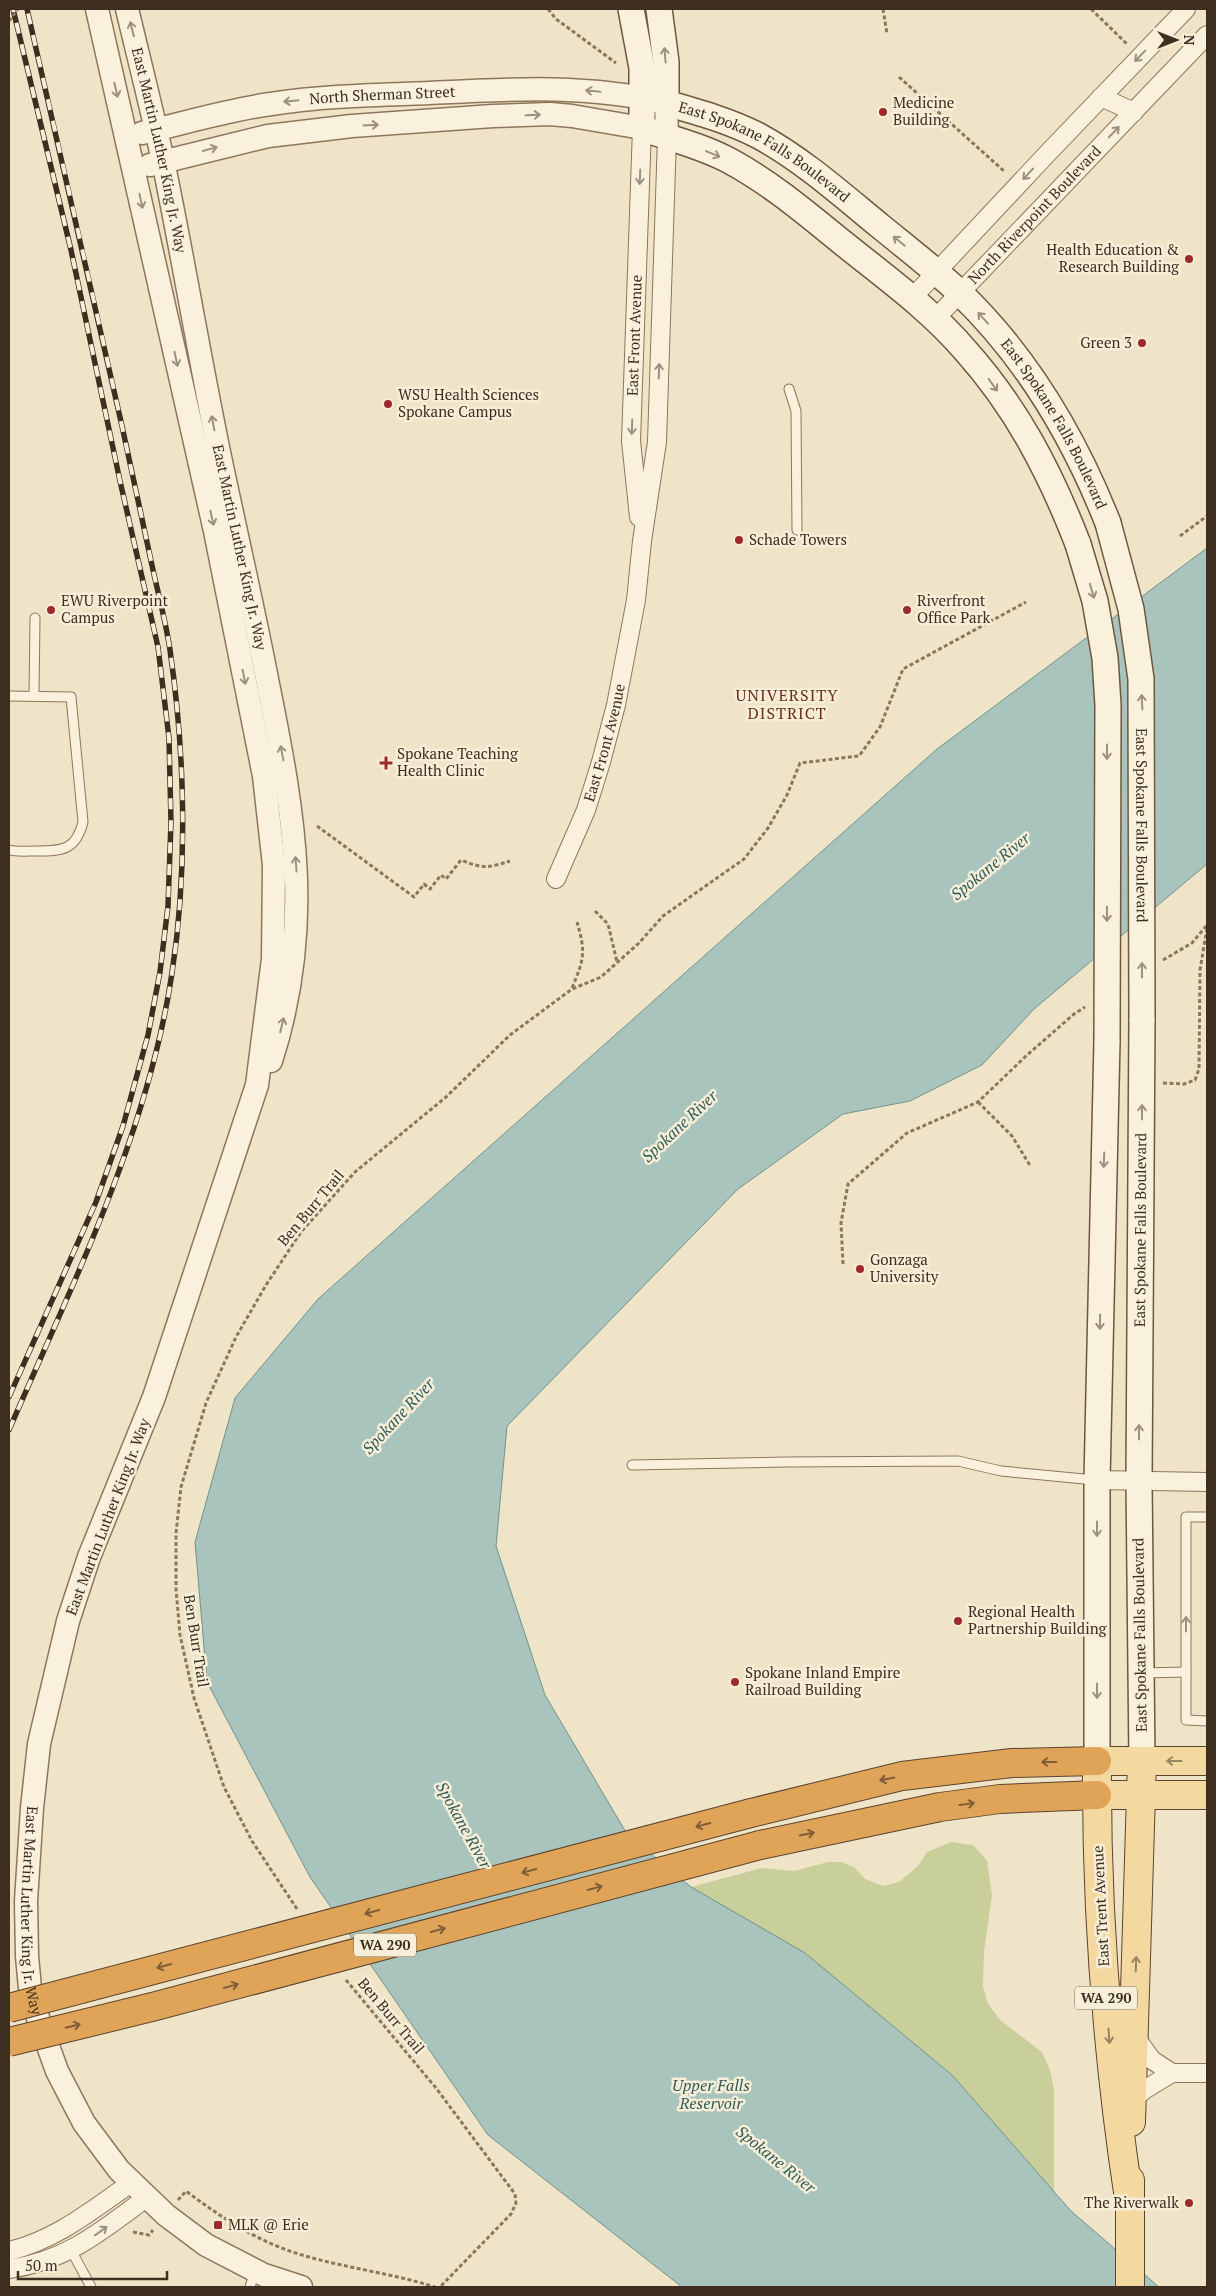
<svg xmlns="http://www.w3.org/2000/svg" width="1216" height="2296" font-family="'PT Serif',serif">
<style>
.green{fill:#c9cf9b}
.water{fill:#a9c4bc;stroke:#6f938a}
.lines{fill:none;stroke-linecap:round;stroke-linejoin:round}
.service-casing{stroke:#8d765c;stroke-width:11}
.minor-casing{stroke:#8d765c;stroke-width:20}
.tertiary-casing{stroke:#8d765c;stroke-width:25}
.secondary-casing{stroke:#6f573f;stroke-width:28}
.primary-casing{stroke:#5b4430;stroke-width:30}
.motorway-casing{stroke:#5b4430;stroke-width:30}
.path{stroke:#8d765c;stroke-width:3;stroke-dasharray:4 2.5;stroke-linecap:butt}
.service{stroke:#faf1dc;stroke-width:9}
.minor{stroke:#faf1dc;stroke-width:18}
.tertiary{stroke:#faf1dc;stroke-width:22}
.secondary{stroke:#faf1dc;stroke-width:25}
.primary{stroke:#f3d9a0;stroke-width:28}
.motorway{stroke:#e0a458;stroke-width:28}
.rail-casing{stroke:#3d2e20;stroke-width:5.5}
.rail{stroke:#f7eed8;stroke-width:4;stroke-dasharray:11;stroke-linecap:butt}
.secondary-bridge-casing{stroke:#6f573f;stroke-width:28;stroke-linecap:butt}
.motorway-bridge-casing{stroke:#5b4430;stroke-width:30;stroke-linecap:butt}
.path-bridge{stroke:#8d765c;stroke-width:3;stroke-dasharray:4 2.5;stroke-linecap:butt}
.secondary-bridge{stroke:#faf1dc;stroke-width:25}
.motorway-bridge{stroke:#e0a458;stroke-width:28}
.oneway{stroke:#9c907e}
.oneway2{stroke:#988460}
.oneway3{stroke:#7e5d36}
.poi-dot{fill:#9e2a2b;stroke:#f7eed8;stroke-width:2}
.labels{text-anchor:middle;stroke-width:5;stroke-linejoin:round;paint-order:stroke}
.shield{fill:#f7eed8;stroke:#756857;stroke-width:1}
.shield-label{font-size:14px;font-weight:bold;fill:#3d2e20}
.street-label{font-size:15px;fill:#3d2e20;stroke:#f7eed8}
.poi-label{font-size:15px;fill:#3d2e20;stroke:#f7eed8;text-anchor:start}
.neighbourhood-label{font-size:16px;letter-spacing:1px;fill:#6b2e1e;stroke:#f7eed8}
.water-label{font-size:16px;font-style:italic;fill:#2f5d5a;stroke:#f7eed8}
</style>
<rect width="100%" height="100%" fill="#f0e4c8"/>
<path class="green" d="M951,1842l22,3 14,16 5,34 -8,56 -1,35 5,18 13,17 41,31 8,18 4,20v102l-102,-117 -261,-188 71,-19 32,3 34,-9h13l13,5 11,12 18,7 16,-4 19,-16 9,-14z"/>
<path class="water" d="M1207,548v316l-173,145 -52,56 -72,36 -67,13 -105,75 -231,237 -11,120 49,149 82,139 64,53 114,66 147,122 119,136 88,76h-477l-194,-152 -178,-258 -103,-195 -12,-140 40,-144 83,-99 619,-550z"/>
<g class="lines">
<g class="service-casing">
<g id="service">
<path d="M789,389l7,22 1,119"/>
<path d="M34,695l1,-77"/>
<path d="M9,696l62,1 12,125c-7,28 -20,29 -47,29 -9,0 -19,1 -27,-1"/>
<path d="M632,1465l154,-3 172,-1 43,10 94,9"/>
<path d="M1207,1517h-21v203l21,1"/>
<path d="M1144,1673l42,-1"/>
<path d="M71,2250l20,37"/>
<path d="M250,2287l5,-16"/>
</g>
</g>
<g class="minor-casing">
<g id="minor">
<path d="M1101,97l33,15"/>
<path d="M912,298l134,-143 140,-146"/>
<path id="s1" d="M935,319l272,-284"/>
<path id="s2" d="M639,517l-8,-76 11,-313"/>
<path id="s3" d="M556,879l30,-69 15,-48 15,-57 20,-105 6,-59 15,-99 10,-305"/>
<path d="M1097,1480l110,2"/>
<path d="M1134,2035l18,25 20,13"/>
<path d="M1132,2100l12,-10 28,-17h35"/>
<path d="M9,2251c47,-11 83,-41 122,-68"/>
<path d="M9,2269c57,-8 93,-38 137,-71"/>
</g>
</g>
<g class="tertiary-casing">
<g id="tertiary">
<path id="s4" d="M97,9l118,522 49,245 10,89 -1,94 -16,126 -103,312 -65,160 -21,64 -29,123 -7,64 -6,93 1,55 3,32 7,27 20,56 27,52 35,47 47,45 40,30 58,30 37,12"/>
<path id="s5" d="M127,9c12,50 25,101 36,152 20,96 36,194 56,291 16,77 34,154 49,232 27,134 46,243 3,377"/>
<path id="s6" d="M142,133c43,-10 85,-23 129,-29 52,-8 105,-9 158,-11 79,-4 160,-9 237,10l1,34"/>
<path d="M150,165l118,-29 84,-10 141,-10 57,-2 22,2 70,12"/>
</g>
</g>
<g class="secondary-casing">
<g id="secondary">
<path d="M631,9l11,59v60c29,11 61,18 88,33 41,22 77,53 113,82 42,34 87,66 122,107 52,58 85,122 113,194"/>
<path id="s7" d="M659,9l7,53v41c32,9 64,18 93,33 44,24 83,59 121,90 27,22 54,43 79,66 67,64 115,145 149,231"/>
<path d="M1097,1761v-281l10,-439"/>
<path id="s8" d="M1142,1761l-3,-280 3,-462"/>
</g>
</g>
<g class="primary-casing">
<g id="primary">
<path d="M1097,1795h110"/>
<path d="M1131,2122l11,-361"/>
<path d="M1129,2199c-22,-145 -33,-291 -32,-438h110"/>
<path d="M1130,2287v-107"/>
</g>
</g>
<g class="motorway-casing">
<g id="motorway">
<path d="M751,1813l151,-37 110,-13 85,-2"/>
<path d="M760,1845l180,-38 60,-8 97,-4"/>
</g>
</g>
<g class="path">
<path d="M548,9l8,10 60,44"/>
<path d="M883,9l4,25"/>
<path d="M1091,9l37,36"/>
<path d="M899,77l105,94"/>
<path d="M1180,536l27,-20"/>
<path d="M317,826l97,71 10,-13 6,5 11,-14 5,4 15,-19c22,9 27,8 49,1"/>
<path d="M595,911l13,13 9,38"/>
<path d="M1163,960l29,-17 15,-18"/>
<path d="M572,988c12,-29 14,-35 5,-66"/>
<path d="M1163,1083l21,1 11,-4 4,-11 1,-99 7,-42"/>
<path d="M978,1102l34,34 19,31"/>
<path d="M843,1264l-2,-41 7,-39 59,-51 71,-31 48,-46 48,-42 11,-7"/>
<path d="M297,1909l-45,-68 -28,-54 -30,-89 -14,-63 -4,-46v-56l5,-46 25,-84 30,-66 30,-52 35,-53 54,-60 91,-75 64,-62 62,-46 29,-12 38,-34 24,-27 81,-57 24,-31 19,-33 13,-32 59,-7 21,-29 23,-58 123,-67"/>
<path d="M346,1980l90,108 79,106 1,9 -5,11 -71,73"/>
<path d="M178,2200l8,-9c36,27 72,51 116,64 43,13 89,18 133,32"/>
<path d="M133,2232l16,3 4,-5"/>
</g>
<use href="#service" class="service"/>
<use href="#minor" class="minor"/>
<use href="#tertiary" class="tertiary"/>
<use href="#secondary" class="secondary"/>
<use href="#primary" class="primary"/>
<use href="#motorway" class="motorway"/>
<g class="rail-casing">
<g id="rail">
<path d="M9,1397l87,-195 27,-76 25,-91 12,-63 8,-66 3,-84 -2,-84 -11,-91 -38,-166 -49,-231 -58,-241"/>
<path d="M9,1430c64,-148 139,-296 163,-457 16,-104 13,-220 -2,-323 -4,-27 -11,-53 -17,-80 -10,-48 -21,-96 -31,-144 -31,-139 -63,-278 -95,-417"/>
</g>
</g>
<use href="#rail" class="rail"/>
<g class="secondary-bridge-casing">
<g id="secondary-bridge">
<path id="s9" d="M1108,523l23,86 10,70 1,340"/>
<path d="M1078,544l17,57 10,57 3,47 -1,336"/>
</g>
</g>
<g class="motorway-bridge-casing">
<g id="motorway-bridge">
<path d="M9,2008l742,-195"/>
<path d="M9,2042l147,-36 604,-161"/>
</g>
</g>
<path class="path-bridge" d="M9,21l9,-12"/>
<use href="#secondary-bridge" class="secondary-bridge"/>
<use href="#motorway-bridge" class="motorway-bridge"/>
</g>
<defs><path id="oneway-shaft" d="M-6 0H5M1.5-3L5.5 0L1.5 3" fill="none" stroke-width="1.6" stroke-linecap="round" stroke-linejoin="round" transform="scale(1.25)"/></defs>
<g class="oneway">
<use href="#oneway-shaft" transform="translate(132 29) rotate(-104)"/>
<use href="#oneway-shaft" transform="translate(665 55) rotate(-95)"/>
<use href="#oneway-shaft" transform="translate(1140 56) rotate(134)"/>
<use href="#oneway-shaft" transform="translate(116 90) rotate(77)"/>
<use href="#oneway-shaft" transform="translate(593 91) rotate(-174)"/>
<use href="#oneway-shaft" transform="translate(291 101) rotate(174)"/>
<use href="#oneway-shaft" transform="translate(533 115) rotate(-2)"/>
<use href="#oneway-shaft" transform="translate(371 125) rotate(-3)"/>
<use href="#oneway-shaft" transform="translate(1114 132) rotate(-46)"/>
<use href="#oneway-shaft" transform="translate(210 149) rotate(-15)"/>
<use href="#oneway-shaft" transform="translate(713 154) rotate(23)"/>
<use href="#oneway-shaft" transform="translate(1028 174) rotate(133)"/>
<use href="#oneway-shaft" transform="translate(640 177) rotate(92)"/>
<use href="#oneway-shaft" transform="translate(141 201) rotate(78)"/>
<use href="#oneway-shaft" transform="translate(899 241) rotate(-141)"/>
<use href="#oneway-shaft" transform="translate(983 318) rotate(-132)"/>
<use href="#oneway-shaft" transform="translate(176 359) rotate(78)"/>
<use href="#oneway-shaft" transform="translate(659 371) rotate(-88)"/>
<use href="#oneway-shaft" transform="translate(993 385) rotate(54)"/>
<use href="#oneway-shaft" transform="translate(213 423) rotate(-101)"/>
<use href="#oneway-shaft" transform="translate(632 427) rotate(92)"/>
<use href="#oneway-shaft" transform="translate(212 518) rotate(77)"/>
<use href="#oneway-shaft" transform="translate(1092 591) rotate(73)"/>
<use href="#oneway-shaft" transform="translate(244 677) rotate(79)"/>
<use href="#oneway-shaft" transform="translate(1142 702) rotate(-93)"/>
<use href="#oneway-shaft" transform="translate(1107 752) rotate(90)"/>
<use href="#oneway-shaft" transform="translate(282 753) rotate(-101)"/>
<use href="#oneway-shaft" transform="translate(296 864) rotate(-94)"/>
<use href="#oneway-shaft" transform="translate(1107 914) rotate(90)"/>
<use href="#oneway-shaft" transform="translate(1142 970) rotate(-90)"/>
<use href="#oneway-shaft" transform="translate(282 1025) rotate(-76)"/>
<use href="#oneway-shaft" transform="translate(1142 1112) rotate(-90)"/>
<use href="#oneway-shaft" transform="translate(1104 1160) rotate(92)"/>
<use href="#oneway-shaft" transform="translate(1100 1322) rotate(91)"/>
<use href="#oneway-shaft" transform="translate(1139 1432) rotate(-90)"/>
<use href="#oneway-shaft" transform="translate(1097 1529) rotate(90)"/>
<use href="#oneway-shaft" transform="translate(1186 1624) rotate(-90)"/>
<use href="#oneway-shaft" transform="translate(1097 1691) rotate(90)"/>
<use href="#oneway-shaft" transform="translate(101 2231) rotate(-36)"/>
</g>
<g class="oneway2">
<use href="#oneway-shaft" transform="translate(1174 1761) rotate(-180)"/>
<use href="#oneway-shaft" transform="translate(1136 1964) rotate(-88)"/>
<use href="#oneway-shaft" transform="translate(1109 2036) rotate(86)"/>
</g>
<g class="oneway3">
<use href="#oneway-shaft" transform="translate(1049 1762) rotate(180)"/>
<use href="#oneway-shaft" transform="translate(887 1779) rotate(168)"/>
<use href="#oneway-shaft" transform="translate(967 1804) rotate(-8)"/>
<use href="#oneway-shaft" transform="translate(703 1825) rotate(165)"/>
<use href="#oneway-shaft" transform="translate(807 1834) rotate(-12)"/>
<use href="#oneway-shaft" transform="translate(529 1871) rotate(165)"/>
<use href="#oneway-shaft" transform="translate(595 1888) rotate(-15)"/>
<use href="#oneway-shaft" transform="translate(372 1912) rotate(165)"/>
<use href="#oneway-shaft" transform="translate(438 1930) rotate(-15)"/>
<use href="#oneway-shaft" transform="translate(164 1966) rotate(165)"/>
<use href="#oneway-shaft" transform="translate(231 1986) rotate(-15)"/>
<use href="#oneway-shaft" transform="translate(73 2026) rotate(-14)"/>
</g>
<g class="poi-dot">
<circle cx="883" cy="112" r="5"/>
<circle cx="1189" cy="259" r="5"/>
<circle cx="1142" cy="343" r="5"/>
<circle cx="388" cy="404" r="5"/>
<circle cx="739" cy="540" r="5"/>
<circle cx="51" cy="610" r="5"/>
<circle cx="907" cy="610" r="5"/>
<path d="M383.5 755.5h5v5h5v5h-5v5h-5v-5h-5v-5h5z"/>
<circle cx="860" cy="1269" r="5"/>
<circle cx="958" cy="1621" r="5"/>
<circle cx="735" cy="1682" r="5"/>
<circle cx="1189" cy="2203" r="5"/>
<rect x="213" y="2220" width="10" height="10" rx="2.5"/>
</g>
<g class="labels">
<g class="shield">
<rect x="354" y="1933.5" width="62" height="23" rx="4"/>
<rect x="1075" y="1986.5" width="62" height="23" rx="4"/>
</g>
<g class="shield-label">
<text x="385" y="1950">WA 290</text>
<text x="1106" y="2003">WA 290</text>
</g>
<g class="street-label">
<text dy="5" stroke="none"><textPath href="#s6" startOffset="244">North Sherman Street</textPath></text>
<text dy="5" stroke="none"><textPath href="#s5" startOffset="145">East Martin Luther King Jr. Way</textPath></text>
<text dy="5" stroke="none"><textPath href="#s7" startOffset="205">East Spokane Falls Boulevard</textPath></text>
<text dy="5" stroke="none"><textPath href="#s1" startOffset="144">North Riverpoint Boulevard</textPath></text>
<text dy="5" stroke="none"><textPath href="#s2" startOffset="182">East Front Avenue</textPath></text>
<text dy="5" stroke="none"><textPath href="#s7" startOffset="611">East Spokane Falls Boulevard</textPath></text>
<text dy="5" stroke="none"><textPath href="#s5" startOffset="550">East Martin Luther King Jr. Way</textPath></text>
<text dy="5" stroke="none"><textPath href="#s3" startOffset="145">East Front Avenue</textPath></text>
<text dy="5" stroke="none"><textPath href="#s9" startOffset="306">East Spokane Falls Boulevard</textPath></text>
<text transform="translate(311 1208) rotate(-50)" y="5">Ben Burr Trail</text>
<text dy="5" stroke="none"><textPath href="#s8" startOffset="531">East Spokane Falls Boulevard</textPath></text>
<text transform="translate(108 1517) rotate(-69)" y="5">East Martin Luther King Jr. Way</text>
<text transform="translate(1140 1635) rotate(-91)" y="5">East Spokane Falls Boulevard</text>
<text transform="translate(196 1641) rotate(81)" y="5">Ben Burr Trail</text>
<text transform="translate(1101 1906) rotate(-93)" y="5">East Trent Avenue</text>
<text dy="5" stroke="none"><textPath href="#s4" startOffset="1958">East Martin Luther King Jr. Way</textPath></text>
<text transform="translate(391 2016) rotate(50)" y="5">Ben Burr Trail</text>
</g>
<g class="poi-label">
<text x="893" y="108">Medicine<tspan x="893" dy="17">Building</tspan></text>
<text x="1179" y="255" text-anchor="end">Health Education &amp;<tspan x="1179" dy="17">Research Building</tspan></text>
<text x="1132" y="348" text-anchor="end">Green 3</text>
<text x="398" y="400">WSU Health Sciences<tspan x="398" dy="17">Spokane Campus</tspan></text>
<text x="749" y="545">Schade Towers</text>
<text x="61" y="606">EWU Riverpoint<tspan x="61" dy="17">Campus</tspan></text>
<text x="917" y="606">Riverfront<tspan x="917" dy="17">Office Park</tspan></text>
<text x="397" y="759">Spokane Teaching<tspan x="397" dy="17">Health Clinic</tspan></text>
<text x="870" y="1265">Gonzaga<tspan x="870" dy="17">University</tspan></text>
<text x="968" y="1617">Regional Health<tspan x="968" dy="17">Partnership Building</tspan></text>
<text x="745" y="1678">Spokane Inland Empire<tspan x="745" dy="17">Railroad Building</tspan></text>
<text x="1179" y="2208" text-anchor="end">The Riverwalk</text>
<text x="228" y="2230">MLK @ Erie</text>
</g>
<g class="neighbourhood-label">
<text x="787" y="701">UNIVERSITY<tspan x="787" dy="18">DISTRICT</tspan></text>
</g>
<g class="water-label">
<text transform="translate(990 866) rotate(-39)" y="6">Spokane River</text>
<text transform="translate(679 1126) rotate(-43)" y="6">Spokane River</text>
<text transform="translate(398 1416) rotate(-47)" y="6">Spokane River</text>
<text transform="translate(464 1825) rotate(61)" y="6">Spokane River</text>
<text x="711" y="2091">Upper Falls<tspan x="711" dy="18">Reservoir</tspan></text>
<text transform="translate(776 2159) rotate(39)" y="6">Spokane River</text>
</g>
</g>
<rect width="1216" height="2296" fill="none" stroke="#3d2e20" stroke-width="20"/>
<g transform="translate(1176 40) rotate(90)" stroke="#f7eed8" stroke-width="4" paint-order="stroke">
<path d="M0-4L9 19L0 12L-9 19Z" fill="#3d2e20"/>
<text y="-8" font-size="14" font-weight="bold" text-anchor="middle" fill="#3d2e20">N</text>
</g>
<path d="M18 2271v8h149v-8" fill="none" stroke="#3d2e20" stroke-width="2.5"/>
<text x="25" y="2271" font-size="15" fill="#3d2e20" stroke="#f7eed8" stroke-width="4" paint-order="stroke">50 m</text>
</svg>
